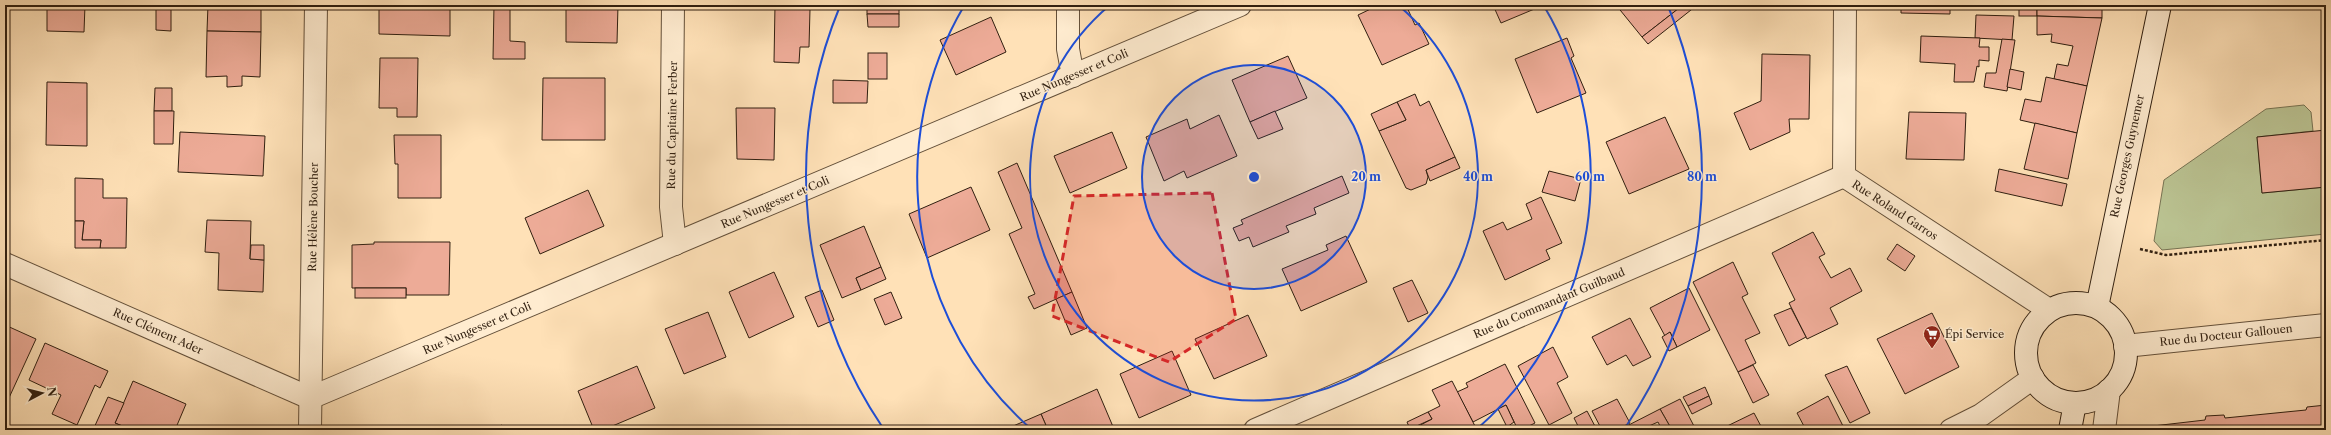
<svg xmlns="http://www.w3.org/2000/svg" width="2331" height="435" font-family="'Libre Caslon Text',serif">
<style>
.green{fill:#bbc493;stroke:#767252}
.building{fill:#edab97;stroke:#301f10}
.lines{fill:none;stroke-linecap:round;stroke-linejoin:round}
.street-casing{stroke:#64503a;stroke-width:24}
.secondary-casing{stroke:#301f10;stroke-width:24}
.path{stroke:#301f10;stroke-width:2.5;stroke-dasharray:3 2;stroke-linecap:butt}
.street{stroke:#ffecd0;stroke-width:22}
.secondary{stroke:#ffecd0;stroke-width:22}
.marked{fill:#d62828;fill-opacity:0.2;stroke:#d62828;stroke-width:3;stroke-dasharray:8 5;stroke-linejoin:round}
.ring{fill:none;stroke:#1d4ed8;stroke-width:2}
.labels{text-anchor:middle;stroke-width:3;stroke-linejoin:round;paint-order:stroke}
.street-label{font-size:11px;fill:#301f10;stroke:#ffecd0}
.poi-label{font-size:11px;fill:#301f10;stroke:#ffecd0;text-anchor:start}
.centre{fill:#1d4ed8;stroke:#ffecd0;stroke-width:2}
.ring-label{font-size:12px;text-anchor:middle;font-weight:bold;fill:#1d4ed8;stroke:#ffecd0;stroke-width:3;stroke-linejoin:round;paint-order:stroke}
</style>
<rect width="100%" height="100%" fill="#ffe1b7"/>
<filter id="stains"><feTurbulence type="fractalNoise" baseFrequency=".005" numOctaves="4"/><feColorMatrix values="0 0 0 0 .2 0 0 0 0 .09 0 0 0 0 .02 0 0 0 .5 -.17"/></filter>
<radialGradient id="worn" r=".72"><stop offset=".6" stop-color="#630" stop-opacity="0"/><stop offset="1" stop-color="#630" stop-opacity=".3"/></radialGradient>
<path class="green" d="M2304,105l7,7 2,19 -56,6 5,56 64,-6v47l-164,16 -8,-9 10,-61 102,-71z"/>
<g class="building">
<path d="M47,5h38l-1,27 -37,-1z"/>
<path d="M208,5h53v27l-54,-1z"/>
<path d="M379,5h71v31l-71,-2z"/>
<path d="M494,5h16v36l15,1v17h-32z"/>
<path d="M566,5h52l-1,38 -51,-1z"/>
<path d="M775,5h25v4h10l-1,38h-9l-1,16 -25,-1z"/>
<rect x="867" y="5" width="32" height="9"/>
<path d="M1379,5h27l9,20 4,-2 10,21 -47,21 -24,-50z"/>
<path d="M1493,5h51l-43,18z"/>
<path d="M1616,5h67l-41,32z"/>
<path d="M1683,5l13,1 -48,38 -6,-7z"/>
<path d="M1901,5h49v9l-49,-1z"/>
<rect x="2019" y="5" width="18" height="11"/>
<path d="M2037,5h65v13l-65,-2z"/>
<path d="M156,7h15v24l-15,-1z"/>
<path d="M867,14h32v13h-31z"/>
<path d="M1976,15l38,1 -2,24 -37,-2z"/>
<path d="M2037,16l65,2 -15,68 -33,-7 3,-15 11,2 5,-20 -22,-4 1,-8 -15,1z"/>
<path d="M991,17l15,35 -50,23 -16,-35z"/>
<path d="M207,31l54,1 -1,45 -18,-1v10l-15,1v-11l-21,1z"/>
<path d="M1921,36l59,2 -1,9h10v14l-10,-1v7l-2,-1 -3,16h-20l1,-18 -35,-2z"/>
<path d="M1567,38l7,18 -3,2 15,35 -49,20 -22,-54z"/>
<path d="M2002,39l13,1 -8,51 -23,-4 2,-14h10z"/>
<rect x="868" y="53" width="19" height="26"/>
<path d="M1762,54l48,1 -1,64h-20l1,13 -40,18 -16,-37 27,-12z"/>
<path d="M1288,56l19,42 -57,24 -18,-42z"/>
<path d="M380,58h38l-1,59h-20v-9h-18z"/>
<path d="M2010,69l14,3 -3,18 -14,-3z"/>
<path d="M2046,77l41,9 -10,47 -57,-13 5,-21 16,3z"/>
<path d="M543,78h62v62h-63z"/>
<path d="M833,80l35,1 -1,22h-34z"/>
<path d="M47,82l40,1v63l-41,-1z"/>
<path d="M155,88h17v23h-18z"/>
<path d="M1415,94l5,12 9,-5 26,56 -29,13 2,7 -2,7 -15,6 -5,-2 -27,-57 27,-11 -9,-18z"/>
<path d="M1397,102l9,18 -27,11 -8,-17z"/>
<path d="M736,108h39l-1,52 -37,-1z"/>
<path d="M154,111h20l-1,33h-19z"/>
<path d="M1275,111l8,18 -25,10 -8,-17z"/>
<path d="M1909,112l57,1 -2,47 -58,-1z"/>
<path d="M1219,115l18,41 -50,22 -3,-7 -20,10 -18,-44 41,-18 3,10z"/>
<path d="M1665,117l24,52 -60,25 -23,-52z"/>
<path d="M2035,123l42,10 -9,46 -44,-10z"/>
<path d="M2326,130v57l-64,6 -5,-56z"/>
<path d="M180,132l85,4 -2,40 -85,-4z"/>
<path d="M1112,132l15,36 -57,25 -16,-37z"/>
<path d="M394,135h47v63h-43v-34h-3z"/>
<path d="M1455,157l5,11 -30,13 -4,-11z"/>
<path d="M1017,163l55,129 -38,17 -6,-12 7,-3 -26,-60 13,-6 -24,-56z"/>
<path d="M1999,169l68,15 -5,22 -67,-15z"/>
<path d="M1549,171l32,8 -6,22 -33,-9z"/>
<path d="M1342,176l7,17 -35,15 2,6 -30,12 3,6 -36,15 -4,-10 -10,4 -6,-13 10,-4 -2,-4z"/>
<path d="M75,178l28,1v19h24l-1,50h-26l1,-8h-19l2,-19h-9z"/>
<path d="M971,187l19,43 -63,28 -18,-44z"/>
<path d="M588,190l16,36 -64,28 -15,-36z"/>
<path d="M1541,197l21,46 -16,7 4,9 -45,21 -22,-49 20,-9 4,8 25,-11 -6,-15z"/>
<path d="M207,220l44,1 -1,38 14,1 -1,32 -45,-2 1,-37 -14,-1z"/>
<path d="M75,221h9l-2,19h19l-1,8h-25z"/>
<path d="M864,226l17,41 -25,11 5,12 -19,8 -22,-53z"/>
<path d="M1813,232l12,22 -6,3 12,21 19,-10 12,23 -32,17 8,16 -31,15 -18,-36 6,-3 -23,-47z"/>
<path d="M1346,236l21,46 -66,29 -19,-42 46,-19 -2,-5z"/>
<path d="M374,242h76l-1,53h-43v-7h-54v-43l22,-1z"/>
<path d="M1897,244l18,12 -10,15 -18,-12z"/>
<path d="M251,245h13v15l-14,-1z"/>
<path d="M1733,262l15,32 -6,3 18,36 -15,7 11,23 -18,9 -45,-90z"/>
<path d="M881,267l5,12 -25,11 -5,-12z"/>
<path d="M774,272l20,45 -45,21 -20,-46z"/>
<path d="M1412,280l16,33 -20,9 -15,-34z"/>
<rect x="355" y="288" width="51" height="10"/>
<path d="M1689,288l21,42 -33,17 -7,-15 -5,4 -15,-28z"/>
<path d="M822,290l12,30 -16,7 -13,-30z"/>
<path d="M891,292l11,26 -17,7 -11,-26z"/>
<path d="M1072,292l15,36 -16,7 -15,-36z"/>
<path d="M1791,308l15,29 -17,9 -15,-31z"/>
<path d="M708,312l18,45 -42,17 -19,-45z"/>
<path d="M1932,313l27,54 -54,27 -28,-55z"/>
<path d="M1248,315l19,41 -53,23 -19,-40z"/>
<path d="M1630,318l21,39 -18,9 -7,-11 -19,10 -15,-28z"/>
<path d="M5,325l31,14 -28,61 -3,-1z"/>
<path d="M1670,332l7,15 -8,4 -7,-14z"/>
<path d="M45,343l63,28 -8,17 -5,-3 -18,40 -25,-11 9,-19 -32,-15z"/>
<path d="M1553,347l15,30 -11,6 15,30 -23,12 -31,-59z"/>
<path d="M1172,351l19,44 -52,23 -19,-44z"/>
<path d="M1505,364l30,59 -14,7h-3l-12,-25 -33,17 -16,-30 11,-5 -2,-4z"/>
<path d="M1753,365l16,30 -16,8 -15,-31z"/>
<path d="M637,366l18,42 -52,22h-9l-16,-39z"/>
<path d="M1847,366l23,47 -20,10 -25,-48z"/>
<path d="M133,381l53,23 -11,26h-43l-17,-7z"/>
<path d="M1452,381l25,49h-66l21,-11 -4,-7 12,-6 -8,-16z"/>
<path d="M1705,387l4,9 -21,10 -5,-9z"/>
<path d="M1097,389l17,40 -66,1 -7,-16z"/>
<path d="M1709,396l3,8 -20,10 -4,-8z"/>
<path d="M1828,396l17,34h-39l-9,-17z"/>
<path d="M108,397l16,6 -9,20 17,7h-39z"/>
<path d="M1617,399l13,24 -14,7h-14l-10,-19z"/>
<path d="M1680,399l16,31h-24l-12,-21z"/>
<path d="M1506,405l8,17 -7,5 -9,-18z"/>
<path d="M2326,405v25h-173v-4l52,-6 1,-4 18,-1 1,3 81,-8 1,-3z"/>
<path d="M1660,409l12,21h-10l-4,-8 -18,8h-21z"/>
<path d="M1587,411l10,19h-17l-6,-12z"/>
<path d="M1428,412l4,7 -22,10 -3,-7z"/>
<path d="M1754,413l9,17h-44z"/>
<path d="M1041,414l7,16h-44z"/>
<path d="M502,425l3,5h-15z"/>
</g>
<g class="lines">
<g class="street-casing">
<g id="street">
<path d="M673,5l-2,202 4,37"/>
<path d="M1068,5v44l5,27"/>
<path d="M1845,5l-1,171 205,134"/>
<path d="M5,264l305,134"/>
<path d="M2125,346l201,-21"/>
<path d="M310,398l930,-393"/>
<path d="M310,430l6,-425"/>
<path d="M1255,430l589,-254"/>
<path d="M1951,430l30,-15 52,-37"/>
<path d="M2104,430l5,-40"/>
</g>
</g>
<g class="secondary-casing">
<g id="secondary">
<circle cx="2076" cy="353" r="50"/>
<path d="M2097,307l63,-302"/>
<path d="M2070,430l5,-27"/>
</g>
</g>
<path class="path" d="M2140,249l26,6 160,-15"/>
<use href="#street" class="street"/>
<use href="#secondary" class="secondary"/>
</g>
<path class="marked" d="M1212,193l24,126 -67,43 -117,-46 22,-120z"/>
<circle cx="1254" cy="177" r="112" fill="#1d4ed8" fill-opacity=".12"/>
<g class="ring">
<circle cx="1254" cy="177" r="112"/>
<path d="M1398 5A224 224 0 1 1 1110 5"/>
<path d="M1031 429A336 336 0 0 1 964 6M1544 6A336 336 0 0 1 1477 429"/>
<path d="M883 428A448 448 0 0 1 840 6M1668 6A448 448 0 0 1 1625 428"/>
</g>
<defs>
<g id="supermarket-pin" transform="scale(0.9)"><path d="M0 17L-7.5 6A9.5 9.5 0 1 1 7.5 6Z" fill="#8f2418" stroke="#ffecd0"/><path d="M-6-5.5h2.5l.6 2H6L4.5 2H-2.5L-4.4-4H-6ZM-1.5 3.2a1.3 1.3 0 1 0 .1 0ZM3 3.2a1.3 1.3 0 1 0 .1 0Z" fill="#fff"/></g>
</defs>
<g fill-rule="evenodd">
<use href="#supermarket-pin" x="1932" y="334"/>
</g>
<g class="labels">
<g class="street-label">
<text transform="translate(1074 75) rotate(-23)" y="4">Rue Nungesser et Coli</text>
<text transform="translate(672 125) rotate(-89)" y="4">Rue du Capitaine Ferber</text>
<text transform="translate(2127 156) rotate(-78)" y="4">Rue Georges Guynemer</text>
<text transform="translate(775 202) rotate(-23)" y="4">Rue Nungesser et Coli</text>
<text transform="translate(1895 210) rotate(33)" y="4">Rue Roland Garros</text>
<text transform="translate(313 217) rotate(-89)" y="4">Rue Hélène Boucher</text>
<text transform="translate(1549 303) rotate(-23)" y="4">Rue du Commandant Guilbaud</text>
<text transform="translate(477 328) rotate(-23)" y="4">Rue Nungesser et Coli</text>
<text transform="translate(158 331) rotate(24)" y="4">Rue Clément Ader</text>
<text transform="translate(2226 335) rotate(-6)" y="4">Rue du Docteur Gallouen</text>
</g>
<g class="poi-label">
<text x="1945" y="338">Épi Service</text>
</g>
</g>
<circle cx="1254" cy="177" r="6" class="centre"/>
<g class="ring-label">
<text x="1366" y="181">20 m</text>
<text x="1478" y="181">40 m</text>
<text x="1590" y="181">60 m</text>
<text x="1702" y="181">80 m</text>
</g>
<rect width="2331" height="435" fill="none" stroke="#ffe1b7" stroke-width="20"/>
<rect x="6" y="6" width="2319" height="423" fill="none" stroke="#301f10" stroke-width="2"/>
<rect x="10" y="10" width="2311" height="415" fill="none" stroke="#301f10"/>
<g transform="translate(42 393) rotate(83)" stroke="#ffecd0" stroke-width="3" paint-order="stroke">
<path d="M0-3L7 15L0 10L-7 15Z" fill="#301f10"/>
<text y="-6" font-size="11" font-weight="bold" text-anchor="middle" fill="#301f10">N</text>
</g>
<rect width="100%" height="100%" filter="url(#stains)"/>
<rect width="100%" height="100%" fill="url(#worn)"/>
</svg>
